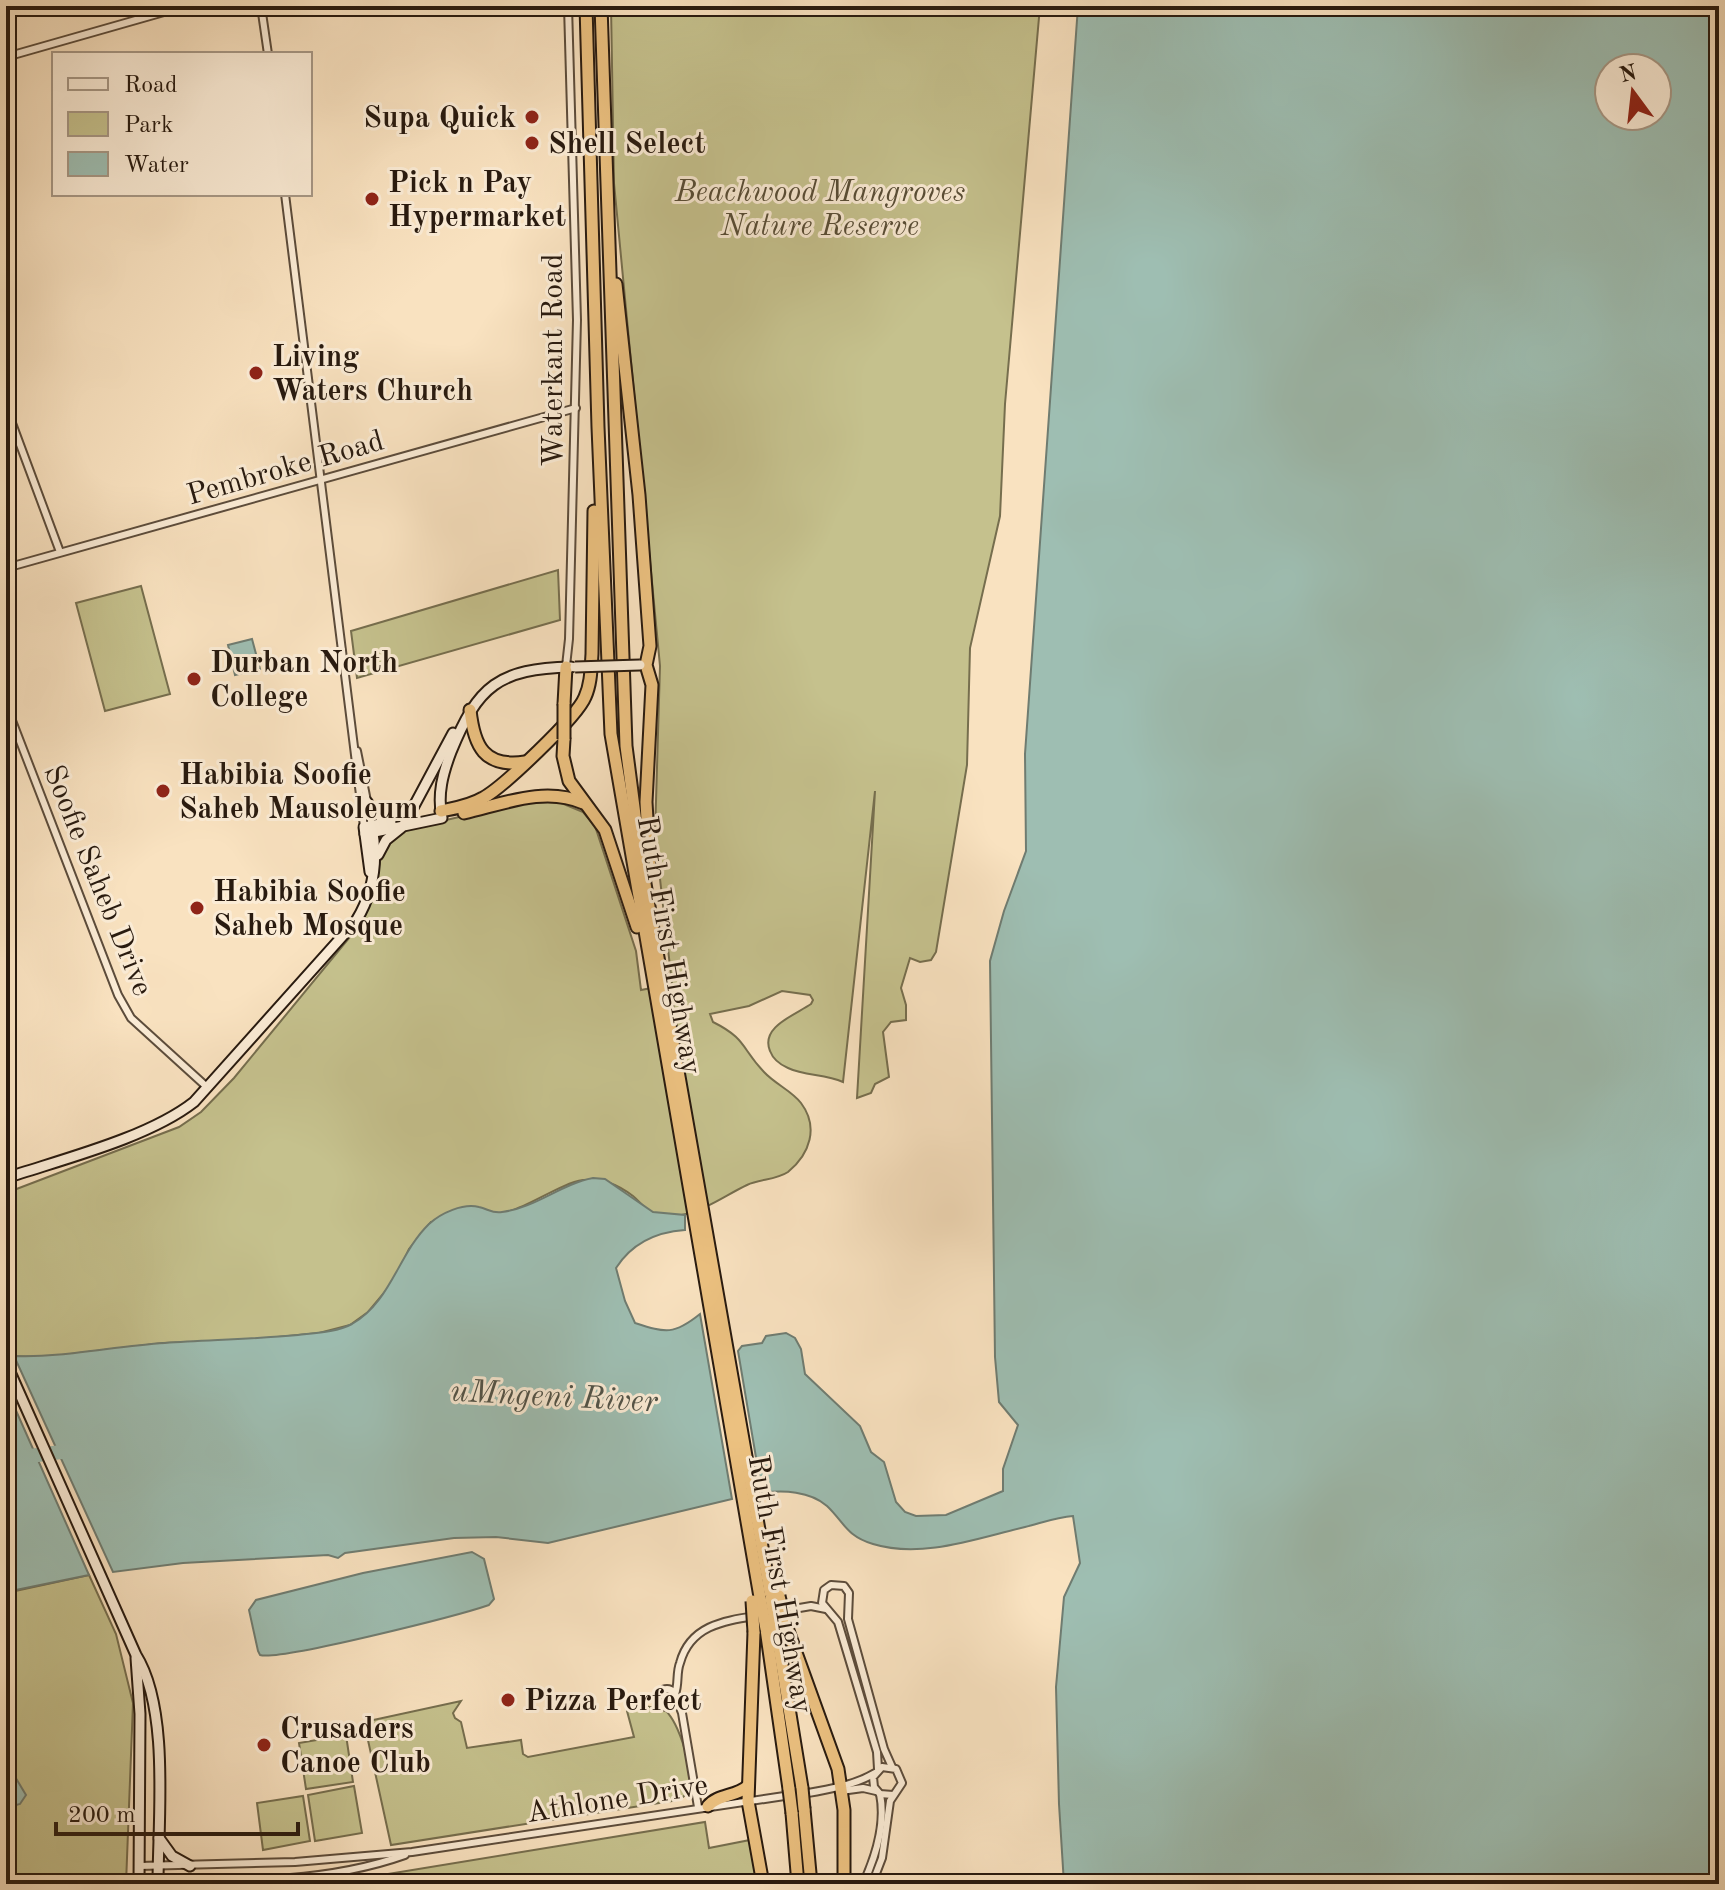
<svg xmlns="http://www.w3.org/2000/svg" width="1725" height="1890" font-family="'Old Standard TT',serif">
<style>
.green{fill:#c5c18d;stroke:#766e4e;stroke-width:2}
.water{fill:#9ebeb2;stroke:#6f7c71;stroke-width:2;fill-rule:evenodd}
.lines{fill:none;stroke-linecap:round;stroke-linejoin:round}
.river{stroke:#9ebeb2;stroke-width:14}
.street-casing{stroke:#5c4c3b;stroke-width:10}
.secondary-casing{stroke:#281a0f;stroke-width:13}
.highway-casing{stroke:#281a0f;stroke-width:15}
.street{stroke:#fbecd6;stroke-width:6}
.secondary{stroke:#fbecd6;stroke-width:9}
.highway{stroke:#ecc180;stroke-width:11}
.secondary-bridge-casing{stroke:#281a0f;stroke-width:13;stroke-linecap:butt}
.highway-bridge-casing{stroke:#281a0f;stroke-width:15;stroke-linecap:butt}
.secondary-bridge{stroke:#fbecd6;stroke-width:9}
.highway-bridge{stroke:#ecc180;stroke-width:11}
.poi-dot{fill:#8f2418;stroke:#fbecd6;stroke-width:3}
.labels{text-anchor:middle;stroke-width:6;stroke-linejoin:round;paint-order:stroke}
.poi-label{font-size:30px;font-weight:bold;fill:#281a0f;stroke:#fbecd6;text-anchor:start}
.park-label{font-size:30px;font-style:italic;fill:#574c35;stroke:#fbecd6}
.street-label{font-size:30px;fill:#281a0f;stroke:#fbecd6}
.water-label{font-size:32px;font-style:italic;fill:#515348;stroke:#fbecd6}
</style>
<rect width="100%" height="100%" fill="#f9e2c0"/>
<filter id="stains"><feTurbulence type="fractalNoise" baseFrequency=".0025" numOctaves="4"/><feColorMatrix values="0 0 0 0 .2 0 0 0 0 .09 0 0 0 0 .02 0 0 0 .5 -.17"/></filter>
<radialGradient id="worn" r=".72"><stop offset=".6" stop-color="#630" stop-opacity="0"/><stop offset="1" stop-color="#630" stop-opacity=".3"/></radialGradient>
<g class="green">
<path d="M611,6h429l-35,398 -5,112 -30,132 -3,117 -31,187 -5,8 -11,2 -10,-4 -9,30 5,17v15l-15,2 -8,10 6,45 -14,7 -4,9 -14,5 18,-307 -32,291c-18,-8 -38,-6 -55,-14 -7,-3 -15,-9 -18,-17 -10,-24 25,-36 41,-47l2,-4 -3,-5 -28,-4 -33,15 -39,8 3,8c34,17 28,26 51,50 11,12 28,19 37,31 18,24 9,51 -13,69 -12,8 -28,7 -41,13 -30,14 -60,41 -96,27 -7,-4 -12,-11 -18,-16 -16,-12 -31,-18 -50,-16 -21,3 -50,24 -73,31 -25,7 -53,7 -79,11l-22,27 -15,32 -26,31 -18,13 -31,8 -73,7 -83,3 -118,14 -39,-1v-163l173,-66 22,-15 33,-34 125,-152 15,-32 2,-26 5,-12 6,-11 16,-15 108,-25 43,-5 29,12 12,14 41,125 5,39 31,-6 -17,-149 5,-169 -46,-483z"/>
<path d="M558,570l2,50 -203,58 -6,-47z"/>
<path d="M141,586l29,108 -65,17 -29,-108z"/>
<path d="M89,1575l27,59 17,69 -7,181h-120v-291z"/>
<path d="M461,1701l-8,12 2,5 6,4 6,26 54,-8 2,14 5,3 106,-20 -7,-26 8,-7 30,6c14,13 30,62 23,81 -3,7 -9,8 -16,10l-281,44 -27,-123z"/>
<path d="M346,1735l7,47 -47,7 -7,-46z"/>
<path d="M354,1786l8,47 -47,8 -7,-46z"/>
<path d="M303,1796l7,45 -47,9 -6,-47z"/>
<path d="M705,1822l4,26 41,-8 7,44h-430z"/>
</g>
<g class="water">
<path d="M1078,6h641v1878h-655l-5,-80 -3,-117 8,-90 16,-34 -7,-47c-16,1 -32,7 -48,11 -47,11 -103,32 -152,17 -27,-8 -29,-22 -46,-38 -17,-15 -44,-16 -65,-13l-24,-142 4,-5 20,-3 4,-7 20,-3 9,5 6,11 4,25 55,52 11,26 13,10 12,40 9,10 11,4 30,-1 57,-24v-22l15,-44 -19,-23 -4,-45 -5,-396 14,-50 22,-60 -1,-97zM1609,68h48v48h-48z"/>
<path d="M252,639l8,30 -25,6 -7,-30z"/>
<path d="M593,1178l12,1 48,33 32,3v15c-29,2 -53,13 -69,38l9,33 10,22c31,10 39,12 65,-9l32,185 -184,44 -52,-6 -42,1 -109,15 -7,5 -10,-3 -145,8 -70,9 -99,-216c50,2 100,-10 151,-13 45,-3 89,-4 133,-8 17,-2 39,-3 54,-11 39,-22 46,-70 77,-100 12,-11 34,-21 50,-17 9,2 14,7 23,5 33,-4 59,-28 91,-34z"/>
<path d="M6,1388l83,187 -83,17z"/>
<path d="M472,1552l12,7 10,40 -5,6c-29,10 -209,56 -229,50l-2,-4 -9,-41 7,-10 107,-27z"/>
<path d="M6,1775h8l12,20 -6,9 -14,4z"/>
</g>
<g class="lines">
<path class="river" d="M6,1459l71,-9"/>
<g class="street-casing">
<g id="street">
<path d="M261,6l7,48"/>
<path d="M6,57l179,-51"/>
<path d="M285,194l79,633"/>
<path d="M6,407l54,145"/>
<path d="M6,568l570,-160"/>
<path d="M566,666l3,-27 8,-319 -9,-314"/>
<path d="M6,705l112,290 13,23 77,70"/>
<path d="M357,751l15,75"/>
<path d="M782,1611l29,-5 15,3"/>
<circle cx="667" cy="1698" r="9"/>
<path d="M675,1694c4,-10 1,-21 5,-31 10,-37 43,-42 75,-47"/>
<path d="M676,1697l6,16 16,94"/>
<path d="M878,1769l-1,-17 -39,-130 -16,-19 2,-13 7,-5 13,1 5,7 -1,26 36,130 8,18"/>
<path d="M841,1791l22,-3 13,3"/>
<path d="M802,1794c24,-4 51,-8 73,-21"/>
<path d="M139,1866l156,-4 117,-10 379,-57"/>
<path d="M139,1881c88,0 182,4 266,-26"/>
<path d="M863,1884c12,-26 23,-61 17,-90"/>
<path d="M872,1884l10,-26 8,-57 12,-18 -6,-14 -14,-2 -9,10 1,10 6,7 13,1"/>
</g>
</g>
<g class="secondary-casing">
<g id="secondary">
<path d="M367,802l7,10 14,10"/>
<path d="M404,819l10,-13 39,-73"/>
<path d="M365,834l77,-16c-5,-24 1,-45 9,-66 27,-67 48,-83 120,-85"/>
<path d="M378,855l8,-15 15,-12"/>
<path d="M370,872l-6,-45 27,-5"/>
<path d="M6,1178c57,-19 142,-40 188,-76l162,-181c18,-29 22,-62 16,-95"/>
<path d="M6,1363l130,292c34,54 22,165 22,229"/>
<path d="M136,1658l4,56 -1,170"/>
<path d="M159,1838l13,18 18,10"/>
<path d="M244,1884l5,-4"/>
</g>
</g>
<g class="highway-casing">
<g id="highway">
<path d="M586,6l12,421 13,307 149,863"/>
<path d="M601,6l25,740 15,115 130,737"/>
<path d="M616,284l23,211 11,151 -4,19 6,20 -6,117 4,70"/>
<path d="M564,704l2,-37"/>
<path d="M470,710c4,36 14,58 55,52"/>
<path d="M564,739l-1,17 6,25 36,49 32,97"/>
<path d="M441,811c14,-3 29,-5 42,-13 20,-11 94,-81 102,-101 6,-13 6,-28 7,-43l2,-143"/>
<path d="M464,813c39,-9 81,-27 119,-10"/>
<path d="M786,1625l52,144 6,41v74"/>
<path d="M776,1628l26,160"/>
<path d="M766,1629l23,160"/>
<path d="M754,1632l-6,169 15,83"/>
<path d="M708,1806c10,-12 28,-9 40,-20"/>
<path d="M804,1809l7,75"/>
<path d="M792,1813l6,71"/>
</g>
</g>
<use href="#street" class="street"/>
<use href="#secondary" class="secondary"/>
<use href="#highway" class="highway"/>
<g class="secondary-bridge-casing">
<path id="secondary-bridge" d="M575,667l65,-2"/>
</g>
<g class="highway-bridge-casing">
<g id="highway-bridge">
<path d="M564,739v-35"/>
<path d="M779,1596l7,29"/>
<path d="M760,1597l6,32"/>
<path d="M771,1598l5,30"/>
<path d="M752,1601l2,31"/>
<path d="M802,1788l2,21"/>
<path d="M789,1789l3,24"/>
</g>
</g>
<use href="#secondary-bridge" class="secondary-bridge"/>
<use href="#highway-bridge" class="highway-bridge"/>
</g>
<g class="poi-dot">
<circle cx="532" cy="117" r="8"/>
<circle cx="532" cy="143" r="8"/>
<circle cx="372" cy="199" r="8"/>
<circle cx="256" cy="373" r="8"/>
<circle cx="194" cy="679" r="8"/>
<circle cx="163" cy="791" r="8"/>
<circle cx="197" cy="908" r="8"/>
<circle cx="508" cy="1700" r="8"/>
<circle cx="264" cy="1745" r="8"/>
</g>
<g class="labels">
<g class="poi-label">
<text x="516" y="127" text-anchor="end">Supa Quick</text>
<text x="548" y="153">Shell Select</text>
<text x="388" y="192">Pick n Pay<tspan x="388" dy="34">Hypermarket</tspan></text>
<text x="272" y="366">Living<tspan x="272" dy="34">Waters Church</tspan></text>
<text x="210" y="672">Durban North<tspan x="210" dy="34">College</tspan></text>
<text x="179" y="784">Habibia Soofie<tspan x="179" dy="34">Saheb Mausoleum</tspan></text>
<text x="213" y="901">Habibia Soofie<tspan x="213" dy="34">Saheb Mosque</tspan></text>
<text x="524" y="1710">Pizza Perfect</text>
<text x="280" y="1738">Crusaders<tspan x="280" dy="34">Canoe Club</tspan></text>
</g>
<g class="park-label">
<text x="820" y="201">Beachwood Mangroves<tspan x="820" dy="34">Nature Reserve</tspan></text>
</g>
<g class="street-label">
<text transform="translate(552 360) rotate(-90)" y="10">Waterkant Road</text>
<text transform="translate(285 467) rotate(-16)" y="10">Pembroke Road</text>
<text transform="translate(99 880) rotate(68)" y="10">Soofie Saheb Drive</text>
<text transform="translate(670 945) rotate(80)" y="10">Ruth First Highway</text>
<text transform="translate(781 1584) rotate(80)" y="10">Ruth First Highway</text>
<text transform="translate(617 1798) rotate(-9)" y="10">Athlone Drive</text>
</g>
<g class="water-label">
<text transform="translate(554 1395) rotate(3)" y="11">uMngeni River</text>
</g>
</g>
<rect width="1725" height="1890" fill="none" stroke="#f9e2c0" stroke-width="32"/>
<rect x="8" y="8" width="1709" height="1874" fill="none" stroke="#281a0f" stroke-width="4"/>
<rect x="16" y="16" width="1693" height="1858" fill="none" stroke="#281a0f" stroke-width="2"/>
<rect x="52" y="52" width="260" height="144" fill="#fbecd6" stroke="#a79886" stroke-width="2"/>
<rect x="68" y="78" width="40" height="12" fill="#fbecd6" stroke="#a79886" stroke-width="2"/>
<text x="124" y="92" font-size="24" fill="#281a0f">Road</text>
<rect x="68" y="112" width="40" height="24" fill="#c5c18d" stroke="#a79886" stroke-width="2"/>
<text x="124" y="132" font-size="24" fill="#281a0f">Park</text>
<rect x="68" y="152" width="40" height="24" fill="#9ebeb2" stroke="#a79886" stroke-width="2"/>
<text x="124" y="172" font-size="24" fill="#281a0f">Water</text>
<g transform="translate(1633 92) rotate(345)"><circle r="38" fill="#fbecd6" stroke="#a79886" stroke-width="2"/>
<path d="M0-6L14 30L0 20L-14 30Z" fill="#8f2418"/>
<text y="-12" font-size="22" font-weight="bold" text-anchor="middle" fill="#281a0f">N</text>
</g>
<path d="M56 1822v12h242v-12" fill="none" stroke="#281a0f" stroke-width="4"/>
<text x="68" y="1822" font-size="24" fill="#281a0f" stroke="#fbecd6" stroke-width="6" paint-order="stroke">200 m</text>
<rect width="100%" height="100%" filter="url(#stains)"/>
<rect width="100%" height="100%" fill="url(#worn)"/>
</svg>
